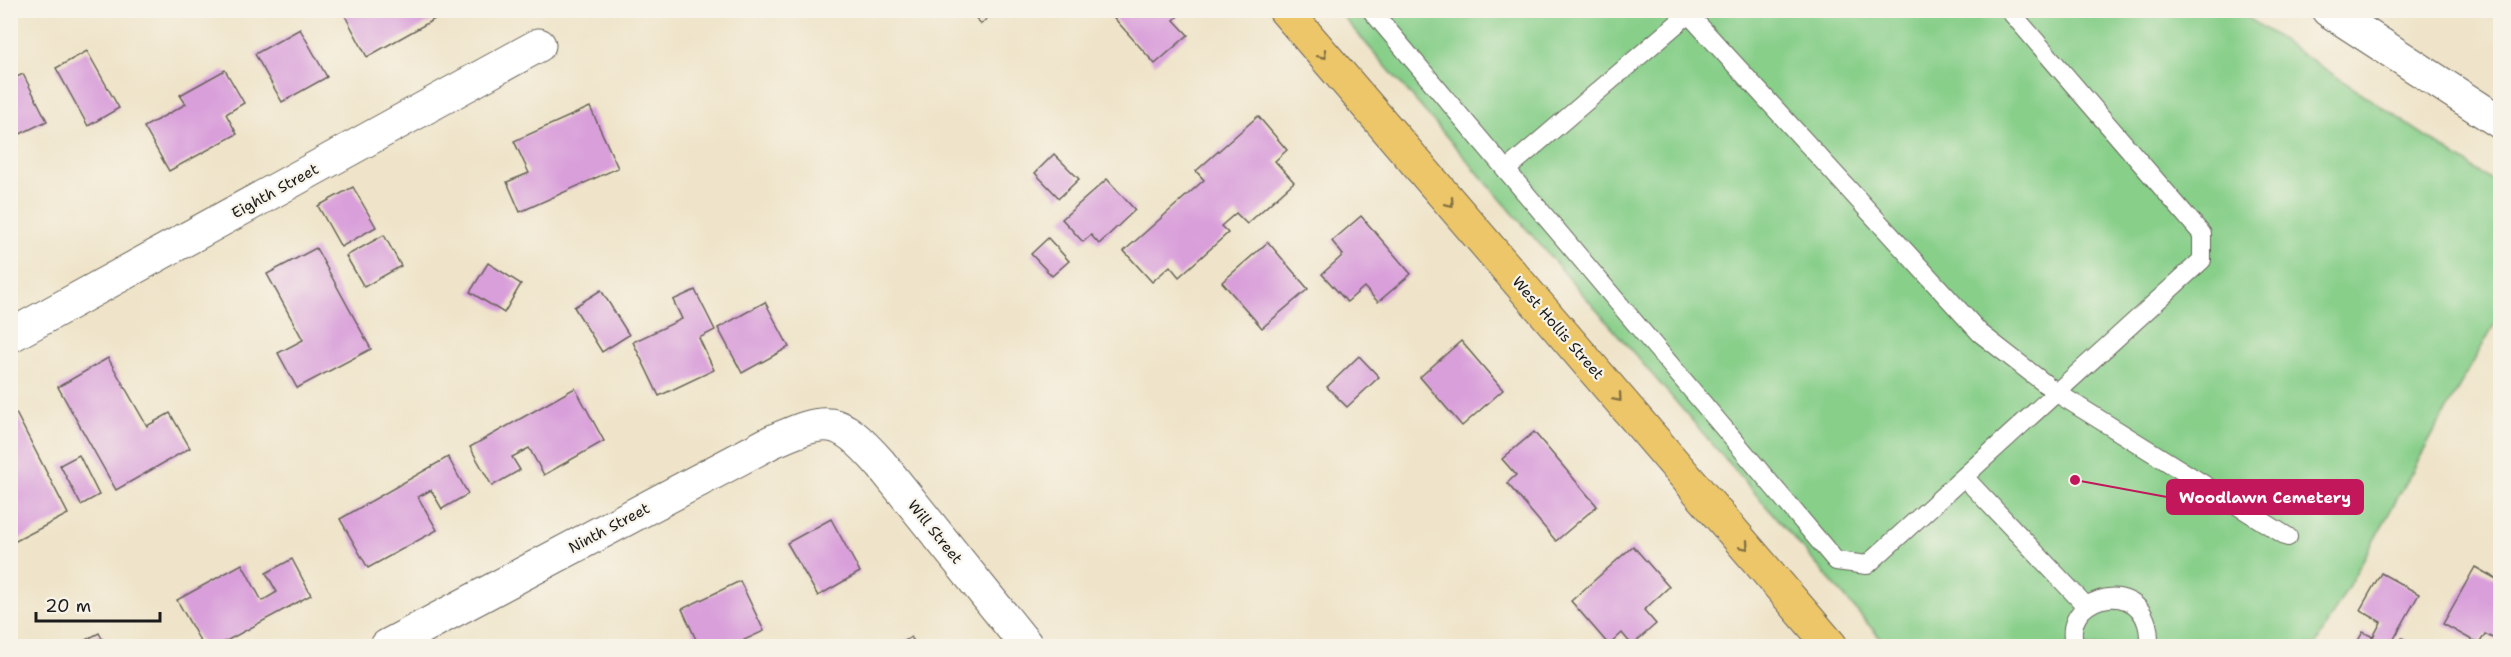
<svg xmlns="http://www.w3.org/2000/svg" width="2511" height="657" font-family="'Shantell Sans',sans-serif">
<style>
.green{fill:#88cf8a;stroke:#527653;stroke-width:1.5}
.building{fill:#d99fda}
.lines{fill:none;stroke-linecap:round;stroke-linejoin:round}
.service-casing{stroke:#666259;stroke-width:20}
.minor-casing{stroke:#666259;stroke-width:35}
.primary-casing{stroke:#666259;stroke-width:35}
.service{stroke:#fff;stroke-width:18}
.minor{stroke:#fff;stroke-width:33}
.primary{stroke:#ecc669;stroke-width:33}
.oneway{stroke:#847142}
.labels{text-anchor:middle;stroke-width:4.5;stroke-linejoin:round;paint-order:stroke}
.street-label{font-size:15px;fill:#1c1c1c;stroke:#f7f3e8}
.leader{fill:none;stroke:#c2185b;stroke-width:2}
.callout-dot{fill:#c2185b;stroke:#f7f3e8;stroke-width:2}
.callout{fill:#c2185b;stroke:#c2185b;stroke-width:2}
.callout-label{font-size:16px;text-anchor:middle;font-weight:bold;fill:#fff}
</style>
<rect width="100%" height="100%" fill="#f7f3e8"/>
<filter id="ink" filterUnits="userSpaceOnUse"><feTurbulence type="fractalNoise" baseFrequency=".0167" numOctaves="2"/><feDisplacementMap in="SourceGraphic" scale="12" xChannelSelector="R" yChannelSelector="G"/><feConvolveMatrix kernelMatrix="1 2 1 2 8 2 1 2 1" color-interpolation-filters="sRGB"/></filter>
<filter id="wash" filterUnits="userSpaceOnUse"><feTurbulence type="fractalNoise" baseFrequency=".008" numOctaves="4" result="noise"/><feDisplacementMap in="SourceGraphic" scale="24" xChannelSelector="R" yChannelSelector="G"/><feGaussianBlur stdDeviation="1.35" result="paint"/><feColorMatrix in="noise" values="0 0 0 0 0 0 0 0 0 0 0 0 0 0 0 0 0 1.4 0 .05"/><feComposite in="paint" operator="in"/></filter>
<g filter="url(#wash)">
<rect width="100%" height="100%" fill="#efe4c9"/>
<path class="green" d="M1338,11h900l262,175v128l-185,332h-428z"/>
<g id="blocks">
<g class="building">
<path d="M342,10h109l-84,47z"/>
<path d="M969,10h27l-15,14z"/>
<path d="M1107,10h71l3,3 -7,7 14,15 -33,29z"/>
<path d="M2484,10h16v10z"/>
<path d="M300,29l27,48 -45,25 -27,-48z"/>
<path d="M87,51l32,57 -31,18 -32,-58z"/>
<path d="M225,70l19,33 -18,11 11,20 -68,37 -25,-44 42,-23 -6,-9z"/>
<path d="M23,74l24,47 -37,18v-59z"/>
<path d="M590,107l28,61 -98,44 -13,-30 22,-9 -15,-32z"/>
<path d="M1258,116l29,34 -12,11 19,21 -47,42 -11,-11 -15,13 7,7 -49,44 -9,-11 -18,16 -28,-31 80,-71 -8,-9z"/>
<path d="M1054,154l25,25 -20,19 -24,-25z"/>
<path d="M1107,179l28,31 -36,34 -8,-9 -8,7 -21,-23z"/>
<path d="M353,187l23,40 -35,20 -23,-41z"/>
<path d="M1361,216l50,58 -33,28 -14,-15 -17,15 -25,-28 21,-19 -11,-14z"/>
<path d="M384,235l17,31 -37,21 -18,-31z"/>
<path d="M1048,238l21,23 -17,15 -21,-22z"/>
<path d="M1268,242l40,47 -46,39 -40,-46z"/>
<path d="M316,248l55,101 -74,39 -19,-35 25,-13 -36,-66z"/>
<path d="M488,263l33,21 -17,29 -34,-21z"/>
<path d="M601,290l28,45 -27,17 -28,-45z"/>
<path d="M695,290l20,40 -16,8 15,32 -55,26 -26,-54 49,-23 -9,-19z"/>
<path d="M765,302l24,45 -47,26 -24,-45z"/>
<path d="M1461,341l42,49 -41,36 -42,-49z"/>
<path d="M1359,356l20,21 -32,30 -20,-20z"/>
<path d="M108,358l39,68 23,-13 20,35 -74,42 -58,-103z"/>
<path d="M575,388l29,53 -60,34 -15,-27 -17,9 8,13 -28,16 -22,-39z"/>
<path d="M16,413l52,101 -58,30v-128z"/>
<path d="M1534,432l63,74 -41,35 -49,-58 9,-8 -14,-16z"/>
<path d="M79,455l20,40 -18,10 -21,-40z"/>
<path d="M448,457l20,37 -26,15 -11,-19 -13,7 19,33 -69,38 -28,-49z"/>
<path d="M831,519l29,53 -42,24 -31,-53z"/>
<path d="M1633,546l36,41 -25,23 12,14 -24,21 -10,-12 -13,12 -38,-44z"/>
<path d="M292,559l19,36 -94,51h-14l-26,-46 65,-36 20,37 15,-9 -11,-19z"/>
<path d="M2475,567l25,14v61l-15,-8 -6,10 -36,-20z"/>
<path d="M2381,573l38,21 -29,52h-35l8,-14 10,5 8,-15 -21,-12z"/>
<path d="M740,581l24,50 -20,9 3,6h-48l-17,-37z"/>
<path d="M99,633l7,13h-32z"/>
<path d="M911,637l6,9h-20z"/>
<path d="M2402,638l14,8h-18z"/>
</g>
</g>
</g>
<g filter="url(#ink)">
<use href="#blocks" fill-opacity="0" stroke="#666259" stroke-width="1.5"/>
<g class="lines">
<g class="service-casing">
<g id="service">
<path d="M1371,10l465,551 31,4 335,-305v-26l-193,-224"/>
<path d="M1685,10l295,323 77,60 231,144"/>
<path d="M1506,170l187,-160"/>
<path d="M1964,477l122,129"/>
<path d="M2075,646c-16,-46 58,-70 72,-22 2,7 3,15 0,22"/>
</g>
</g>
<g class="minor-casing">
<g id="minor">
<path d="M2328,10l172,112"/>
<path d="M10,336l529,-291"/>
<path d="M387,646l384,-204c57,-25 66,-27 109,21l147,183"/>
</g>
</g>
<g class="primary-casing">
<path id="primary" d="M1285,10l546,636"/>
</g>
<use href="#service" class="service"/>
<use href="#minor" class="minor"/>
<use href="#primary" class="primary"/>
</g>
<defs><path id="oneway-chevron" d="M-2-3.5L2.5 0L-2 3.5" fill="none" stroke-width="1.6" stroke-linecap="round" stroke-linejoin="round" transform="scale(1.5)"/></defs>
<g class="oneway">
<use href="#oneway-chevron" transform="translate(1323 55) rotate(49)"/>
<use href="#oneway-chevron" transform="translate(1450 203) rotate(49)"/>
<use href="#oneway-chevron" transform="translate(1618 398) rotate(49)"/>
<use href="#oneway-chevron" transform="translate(1745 546) rotate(49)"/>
</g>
</g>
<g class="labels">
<g class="street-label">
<text transform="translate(275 191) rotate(-29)" y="5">Eighth Street</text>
<text transform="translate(1558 328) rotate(49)" y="5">West Hollis Street</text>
<text transform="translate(609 528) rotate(-28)" y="5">Ninth Street</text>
<text transform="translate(935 532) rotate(51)" y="5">Will Street</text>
</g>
</g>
<path class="leader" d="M2075 480L2167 497"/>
<circle class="callout-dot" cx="2075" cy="480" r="6"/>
<rect class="callout" x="2167" y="480" width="196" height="34" rx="6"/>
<g class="callout-label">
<text x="2265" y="503">Woodlawn Cemetery</text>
</g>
<rect width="2511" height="657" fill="none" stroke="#f7f3e8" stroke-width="36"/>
<path d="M36 612v9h124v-9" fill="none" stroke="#1c1c1c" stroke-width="3"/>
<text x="45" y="612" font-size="18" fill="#1c1c1c" stroke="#f7f3e8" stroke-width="4.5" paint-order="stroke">20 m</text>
</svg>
